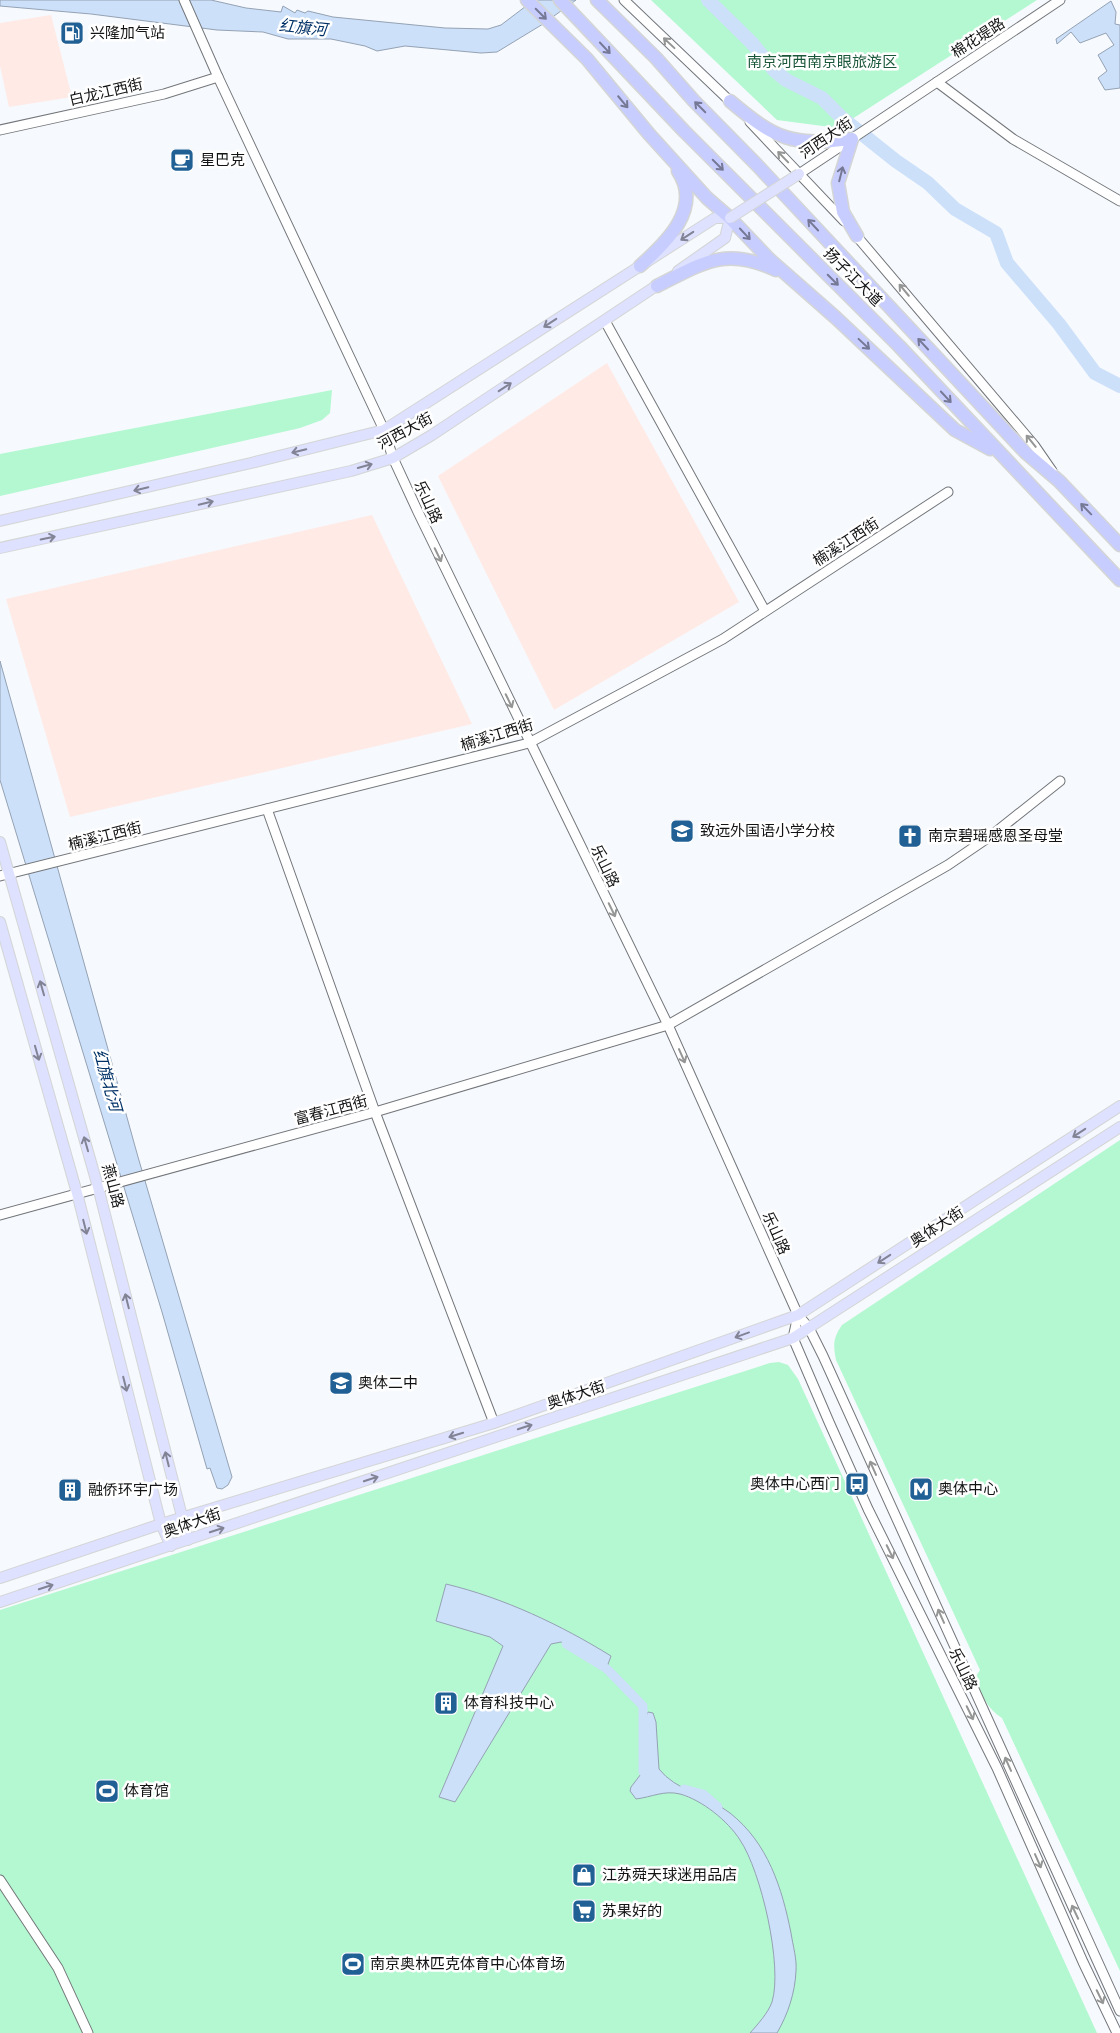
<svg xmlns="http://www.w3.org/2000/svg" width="1120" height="2033" font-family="Inter,'Noto Sans SC',sans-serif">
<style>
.commercial{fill:#ffeae6}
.green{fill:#b3f8d0}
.water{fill:#cce0f9;stroke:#94a2b4}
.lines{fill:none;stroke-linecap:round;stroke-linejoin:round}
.canal{stroke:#cce0f9;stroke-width:9}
.river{stroke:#cce0f9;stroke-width:14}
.minor-casing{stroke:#73767a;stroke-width:11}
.major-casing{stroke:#d4d5d5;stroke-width:12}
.highway-casing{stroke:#d4d5d5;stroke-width:15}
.minor{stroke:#fff;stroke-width:9}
.major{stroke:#dee1ff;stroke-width:10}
.highway{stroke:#c8cdff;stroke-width:12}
.major-bridge-casing{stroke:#d4d5d5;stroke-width:12;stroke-linecap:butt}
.major-bridge{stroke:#dee1ff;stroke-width:10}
.oneway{stroke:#767995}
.oneway2{stroke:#949595}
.oneway3{stroke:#828495}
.labels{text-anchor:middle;stroke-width:5;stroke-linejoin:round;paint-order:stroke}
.poi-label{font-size:15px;fill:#121314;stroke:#fff;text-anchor:start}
.street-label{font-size:15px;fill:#121314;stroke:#fff}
.park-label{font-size:15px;fill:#1a5739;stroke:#fff}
.water-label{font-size:16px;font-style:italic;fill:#003267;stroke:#fff}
</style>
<rect width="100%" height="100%" fill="#f6f9fd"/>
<g class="commercial">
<path d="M51,15l21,82 -63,10 -9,-41v-43z"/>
<path d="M607,363l132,239 -185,108 -116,-234z"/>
<path d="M372,515l100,209 -402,93 -64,-218z"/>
</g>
<g class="green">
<path d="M651,0h386l-199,128 -61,-8z"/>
<path d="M332,390l-2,23 -8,7 -22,8 -300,68v-42z"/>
<path d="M1120,1140v831l-118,-253c-14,-8 -23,-26 -26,-42l4,-6 -144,-310c-3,-15 -3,-22 6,-35z"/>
<path d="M779,1362l9,3 10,14 299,654h-1097v-423l770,-247z"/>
</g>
<g class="water">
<path d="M0,0h211l35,8 35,4 2,-6 12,7 2,-3 8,3 3,-2 25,6 112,11 43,1 13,-4 33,-25h42l-33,24 -46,28 -16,1 -76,-7 -28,5 -12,-5 -34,-7h-43l-25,-7 -46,-2 -126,-16 -91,-8z"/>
<path d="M1111,1l5,11 -1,12 5,1v63l-15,2 -7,-12 9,-7 -9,-16 16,-10 -8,-12 -26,10 -9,-11 -14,12 -1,-5z"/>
<path d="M0,661l138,496 94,320 -4,8 -6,4 -5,-1 -7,-20 -3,1 -45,-157 -162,-532z"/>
<path d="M446,1584c58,14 115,41 165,72l-4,11 -46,-25 -10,2 -96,158 -16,-5 64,-151 -13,-9 -54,-16z"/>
<path d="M648,1712l5,1 3,9 3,47c16,21 49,27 71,44 38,30 52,75 61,120 2,13 6,26 5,38 -1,22 -8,43 -19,62h-27c8,-9 18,-20 22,-31 11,-36 -11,-131 -32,-162 -12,-19 -38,-40 -60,-46 -16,-4 -28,3 -44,5l-6,-8 1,-4 10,-13 5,-16 -2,-38z"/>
</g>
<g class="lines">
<g class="canal">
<path d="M566,1644l41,25 36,37v66l8,4"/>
<path d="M684,1789l19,5 15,13"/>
</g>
<path class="river" d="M708,0l44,43 22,27 12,10 36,18 20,20 54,43 32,22 27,26 41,24 11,30 52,61 36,49 25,13"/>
<g class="minor-casing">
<g id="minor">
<path d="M184,0l34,77 166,353 9,28 25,54 250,513 130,290 -5,23 36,84 39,87 129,259 86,194 34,71"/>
<path d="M624,0l110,105"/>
<path d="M937,82l76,57 107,62"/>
<path d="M750,122l94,99"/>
<path d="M0,130l164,-36 54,-17"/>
<path d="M799,174l261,-174"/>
<path d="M854,233l180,212 18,26"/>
<path d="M605,321l160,290"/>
<path d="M267,809l108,303 119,311"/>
<path d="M0,876l529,-133 194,-104 225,-147"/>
<path d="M0,1215l375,-103 293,-87 280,-160 44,-30 68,-54"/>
<path d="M798,1315l11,13 14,28 297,655"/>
<path d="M0,1880l58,88 30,65"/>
</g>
</g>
<g class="major-casing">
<g id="major">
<path d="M0,521l251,-58 133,-33 331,-212h15l-5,20 -47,33"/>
<path d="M0,548l351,-77 42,-13 39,-23 230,-153"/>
<path d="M0,842l98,345 90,353"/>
<path d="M0,922l77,271 84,331 10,22"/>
<path d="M0,1578l161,-54 333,-101 304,-108 322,-209"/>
<path d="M0,1602l793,-264 327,-211"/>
</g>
</g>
<g class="highway-casing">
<g id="highway">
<path d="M527,0l60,59 62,75 58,64 23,20 39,41 66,58 120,113 35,19"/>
<path d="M560,0l124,131 215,215 221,234"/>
<path d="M597,0l59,58 38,43 63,64 268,287 34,29 61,64"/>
<path d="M730,101c46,39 62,45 122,38l-14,44 5,29 14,24"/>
<path d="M640,266c26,-23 63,-58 38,-95"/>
<path d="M657,286c46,-23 68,-40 119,-16"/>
</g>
</g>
<use href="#minor" class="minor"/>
<use href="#major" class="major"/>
<use href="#highway" class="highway"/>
<g class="major-bridge-casing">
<path id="major-bridge" d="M730,218l69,-44"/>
</g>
<use href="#major-bridge" class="major-bridge"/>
</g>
<defs><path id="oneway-shaft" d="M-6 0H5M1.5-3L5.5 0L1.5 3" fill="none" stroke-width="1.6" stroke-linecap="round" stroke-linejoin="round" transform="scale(1.25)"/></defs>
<g class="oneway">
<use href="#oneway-shaft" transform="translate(541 14) rotate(45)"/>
<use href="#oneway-shaft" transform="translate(605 48) rotate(47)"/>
<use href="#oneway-shaft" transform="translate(623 102) rotate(50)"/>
<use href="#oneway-shaft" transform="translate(700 107) rotate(-135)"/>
<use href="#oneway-shaft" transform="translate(718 165) rotate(45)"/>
<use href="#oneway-shaft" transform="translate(841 174) rotate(-76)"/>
<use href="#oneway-shaft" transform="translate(813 225) rotate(-133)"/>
<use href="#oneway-shaft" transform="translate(745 234) rotate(47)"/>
<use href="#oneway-shaft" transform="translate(833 280) rotate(45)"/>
<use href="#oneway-shaft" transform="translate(864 344) rotate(43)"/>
<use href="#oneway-shaft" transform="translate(923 344) rotate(-133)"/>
<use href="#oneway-shaft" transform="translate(946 397) rotate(47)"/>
<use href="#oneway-shaft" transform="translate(1086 509) rotate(-134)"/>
</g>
<g class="oneway2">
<use href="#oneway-shaft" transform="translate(669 43) rotate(-137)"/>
<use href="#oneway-shaft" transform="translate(783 157) rotate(-134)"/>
<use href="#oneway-shaft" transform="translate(904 290) rotate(-130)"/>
<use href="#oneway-shaft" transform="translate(1031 441) rotate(-129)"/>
<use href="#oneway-shaft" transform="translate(438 555) rotate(64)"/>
<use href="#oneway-shaft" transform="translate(509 701) rotate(64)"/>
<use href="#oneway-shaft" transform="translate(612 910) rotate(64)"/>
<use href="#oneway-shaft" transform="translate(682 1056) rotate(66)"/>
<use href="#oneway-shaft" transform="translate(873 1468) rotate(-114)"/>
<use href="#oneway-shaft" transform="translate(890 1552) rotate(64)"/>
<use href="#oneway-shaft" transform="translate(941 1616) rotate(-114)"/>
<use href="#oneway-shaft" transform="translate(970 1713) rotate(64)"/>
<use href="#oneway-shaft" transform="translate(1008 1764) rotate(-114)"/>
<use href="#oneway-shaft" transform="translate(1038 1861) rotate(66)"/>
<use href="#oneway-shaft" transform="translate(1075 1912) rotate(-115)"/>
<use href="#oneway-shaft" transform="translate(1100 1997) rotate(64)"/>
</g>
<g class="oneway3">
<use href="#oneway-shaft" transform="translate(687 236) rotate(147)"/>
<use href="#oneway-shaft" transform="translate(550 323) rotate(147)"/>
<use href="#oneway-shaft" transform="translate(505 387) rotate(-33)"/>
<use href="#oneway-shaft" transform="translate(299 451) rotate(166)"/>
<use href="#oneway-shaft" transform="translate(365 466) rotate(-16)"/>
<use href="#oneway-shaft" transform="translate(141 489) rotate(167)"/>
<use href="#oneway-shaft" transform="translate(206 503) rotate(-13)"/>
<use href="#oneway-shaft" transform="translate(48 538) rotate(-12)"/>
<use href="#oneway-shaft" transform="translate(42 988) rotate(-106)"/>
<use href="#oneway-shaft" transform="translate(37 1053) rotate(74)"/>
<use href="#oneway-shaft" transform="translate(1079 1133) rotate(147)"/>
<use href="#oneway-shaft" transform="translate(86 1144) rotate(-106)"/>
<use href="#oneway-shaft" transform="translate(85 1227) rotate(76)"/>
<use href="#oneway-shaft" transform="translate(884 1259) rotate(147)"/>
<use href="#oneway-shaft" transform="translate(127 1301) rotate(-104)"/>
<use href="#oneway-shaft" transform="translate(742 1335) rotate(160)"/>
<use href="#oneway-shaft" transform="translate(125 1384) rotate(76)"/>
<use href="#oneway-shaft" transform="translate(525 1427) rotate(-18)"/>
<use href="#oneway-shaft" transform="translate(456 1435) rotate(163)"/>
<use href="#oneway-shaft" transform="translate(167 1459) rotate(-104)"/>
<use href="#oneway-shaft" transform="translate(371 1479) rotate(-18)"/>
<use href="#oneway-shaft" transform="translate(217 1530) rotate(-18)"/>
<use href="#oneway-shaft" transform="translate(46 1587) rotate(-18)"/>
</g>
<defs>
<g id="fuel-square" transform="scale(1.25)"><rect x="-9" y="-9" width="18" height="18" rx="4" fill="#206095" stroke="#fff"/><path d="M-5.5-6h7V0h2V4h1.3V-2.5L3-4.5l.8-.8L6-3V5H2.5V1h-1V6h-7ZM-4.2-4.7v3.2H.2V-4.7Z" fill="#fff"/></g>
<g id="cafe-square" transform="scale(1.25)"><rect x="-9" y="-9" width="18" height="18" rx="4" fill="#206095" stroke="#fff"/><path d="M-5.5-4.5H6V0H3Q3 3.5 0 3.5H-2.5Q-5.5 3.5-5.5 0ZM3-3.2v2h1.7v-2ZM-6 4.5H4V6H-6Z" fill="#fff"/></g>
<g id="school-square" transform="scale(1.25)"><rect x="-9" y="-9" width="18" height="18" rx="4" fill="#206095" stroke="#fff"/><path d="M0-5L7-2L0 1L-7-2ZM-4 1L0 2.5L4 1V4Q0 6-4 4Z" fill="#fff"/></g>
<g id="church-square" transform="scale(1.25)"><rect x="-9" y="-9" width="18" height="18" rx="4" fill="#206095" stroke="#fff"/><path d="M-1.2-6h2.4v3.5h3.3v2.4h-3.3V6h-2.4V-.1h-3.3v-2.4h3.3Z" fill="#fff"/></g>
<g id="bus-square" transform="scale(1.25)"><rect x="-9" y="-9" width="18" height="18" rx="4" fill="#206095" stroke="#fff"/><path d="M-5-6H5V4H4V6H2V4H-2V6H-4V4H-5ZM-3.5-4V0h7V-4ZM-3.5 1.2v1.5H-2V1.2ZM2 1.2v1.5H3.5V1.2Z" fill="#fff"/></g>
<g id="metro-square" transform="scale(1.25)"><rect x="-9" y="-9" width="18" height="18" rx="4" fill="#206095" stroke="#fff"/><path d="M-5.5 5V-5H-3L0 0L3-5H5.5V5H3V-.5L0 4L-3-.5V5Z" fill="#fff"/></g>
<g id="building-square" transform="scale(1.25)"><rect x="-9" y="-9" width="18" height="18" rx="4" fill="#206095" stroke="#fff"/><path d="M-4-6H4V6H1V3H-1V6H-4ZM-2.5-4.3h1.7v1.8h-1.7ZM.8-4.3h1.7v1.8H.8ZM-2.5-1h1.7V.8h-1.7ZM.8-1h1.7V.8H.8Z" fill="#fff"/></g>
<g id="stadium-square" transform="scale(1.25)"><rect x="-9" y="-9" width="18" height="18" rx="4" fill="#206095" stroke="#fff"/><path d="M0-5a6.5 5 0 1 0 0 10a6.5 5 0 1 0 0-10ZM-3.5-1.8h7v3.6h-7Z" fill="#fff"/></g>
<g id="shop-square" transform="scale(1.25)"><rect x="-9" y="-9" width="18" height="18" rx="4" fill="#206095" stroke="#fff"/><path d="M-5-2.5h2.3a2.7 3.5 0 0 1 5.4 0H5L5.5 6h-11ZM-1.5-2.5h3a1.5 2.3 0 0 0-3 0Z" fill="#fff"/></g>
<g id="supermarket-square" transform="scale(1.25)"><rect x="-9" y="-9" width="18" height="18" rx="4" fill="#206095" stroke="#fff"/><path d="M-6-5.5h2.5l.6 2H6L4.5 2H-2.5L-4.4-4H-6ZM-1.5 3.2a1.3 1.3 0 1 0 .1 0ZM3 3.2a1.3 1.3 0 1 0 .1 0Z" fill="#fff"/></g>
</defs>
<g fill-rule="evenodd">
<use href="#fuel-square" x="72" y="33"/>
<use href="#cafe-square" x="182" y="160"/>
<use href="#school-square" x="682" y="831"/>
<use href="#church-square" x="910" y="836"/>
<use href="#school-square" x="341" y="1383"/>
<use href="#bus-square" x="857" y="1484"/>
<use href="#metro-square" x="921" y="1489"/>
<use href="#building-square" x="70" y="1490"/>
<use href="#building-square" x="446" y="1703"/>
<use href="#stadium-square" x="107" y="1791"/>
<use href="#shop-square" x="584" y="1875"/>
<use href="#supermarket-square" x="584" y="1911"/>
<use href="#stadium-square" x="353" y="1964"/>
</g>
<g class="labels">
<g class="poi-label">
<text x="90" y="38">兴隆加气站</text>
<text x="200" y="165">星巴克</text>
<text x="700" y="836">致远外国语小学分校</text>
<text x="928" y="841">南京碧瑶感恩圣母堂</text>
<text x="358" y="1388">奥体二中</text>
<text x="840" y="1489" text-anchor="end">奥体中心西门</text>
<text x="938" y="1494">奥体中心</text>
<text x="88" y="1495">融侨环宇广场</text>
<text x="464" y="1708">体育科技中心</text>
<text x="124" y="1796">体育馆</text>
<text x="602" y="1880">江苏舜天球迷用品店</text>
<text x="602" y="1916">苏果好的</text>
<text x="370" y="1969">南京奥林匹克体育中心体育场</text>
</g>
<g class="street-label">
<text transform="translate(978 38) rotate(-33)" y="5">棉花堤路</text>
<text transform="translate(106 92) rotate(-13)" y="5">白龙江西街</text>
<text transform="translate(826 138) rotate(-34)" y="5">河西大街</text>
<text transform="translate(853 277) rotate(45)" y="5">扬子江大道</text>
<text transform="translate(405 431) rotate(-28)" y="5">河西大街</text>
<text transform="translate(428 502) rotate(65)" y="5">乐山路</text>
<text transform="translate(846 542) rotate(-33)" y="5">楠溪江西街</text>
<text transform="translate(497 735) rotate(-17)" y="5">楠溪江西街</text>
<text transform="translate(105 836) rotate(-14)" y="5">楠溪江西街</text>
<text transform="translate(605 866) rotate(64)" y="5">乐山路</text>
<text transform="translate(331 1110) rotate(-15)" y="5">富春江西街</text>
<text transform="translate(113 1186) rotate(75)" y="5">燕山路</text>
<text transform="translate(937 1227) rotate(-33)" y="5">奥体大街</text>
<text transform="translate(776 1233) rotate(66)" y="5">乐山路</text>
<text transform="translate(576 1395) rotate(-18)" y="5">奥体大街</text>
<text transform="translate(192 1523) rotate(-19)" y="5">奥体大街</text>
<text transform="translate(963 1669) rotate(64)" y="5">乐山路</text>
</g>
<g class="park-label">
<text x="822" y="67">南京河西南京眼旅游区</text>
</g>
<g class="water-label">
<text transform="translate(303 27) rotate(6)" y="6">红旗河</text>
<text transform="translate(108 1080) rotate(74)" y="6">红旗北河</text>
</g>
</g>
</svg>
